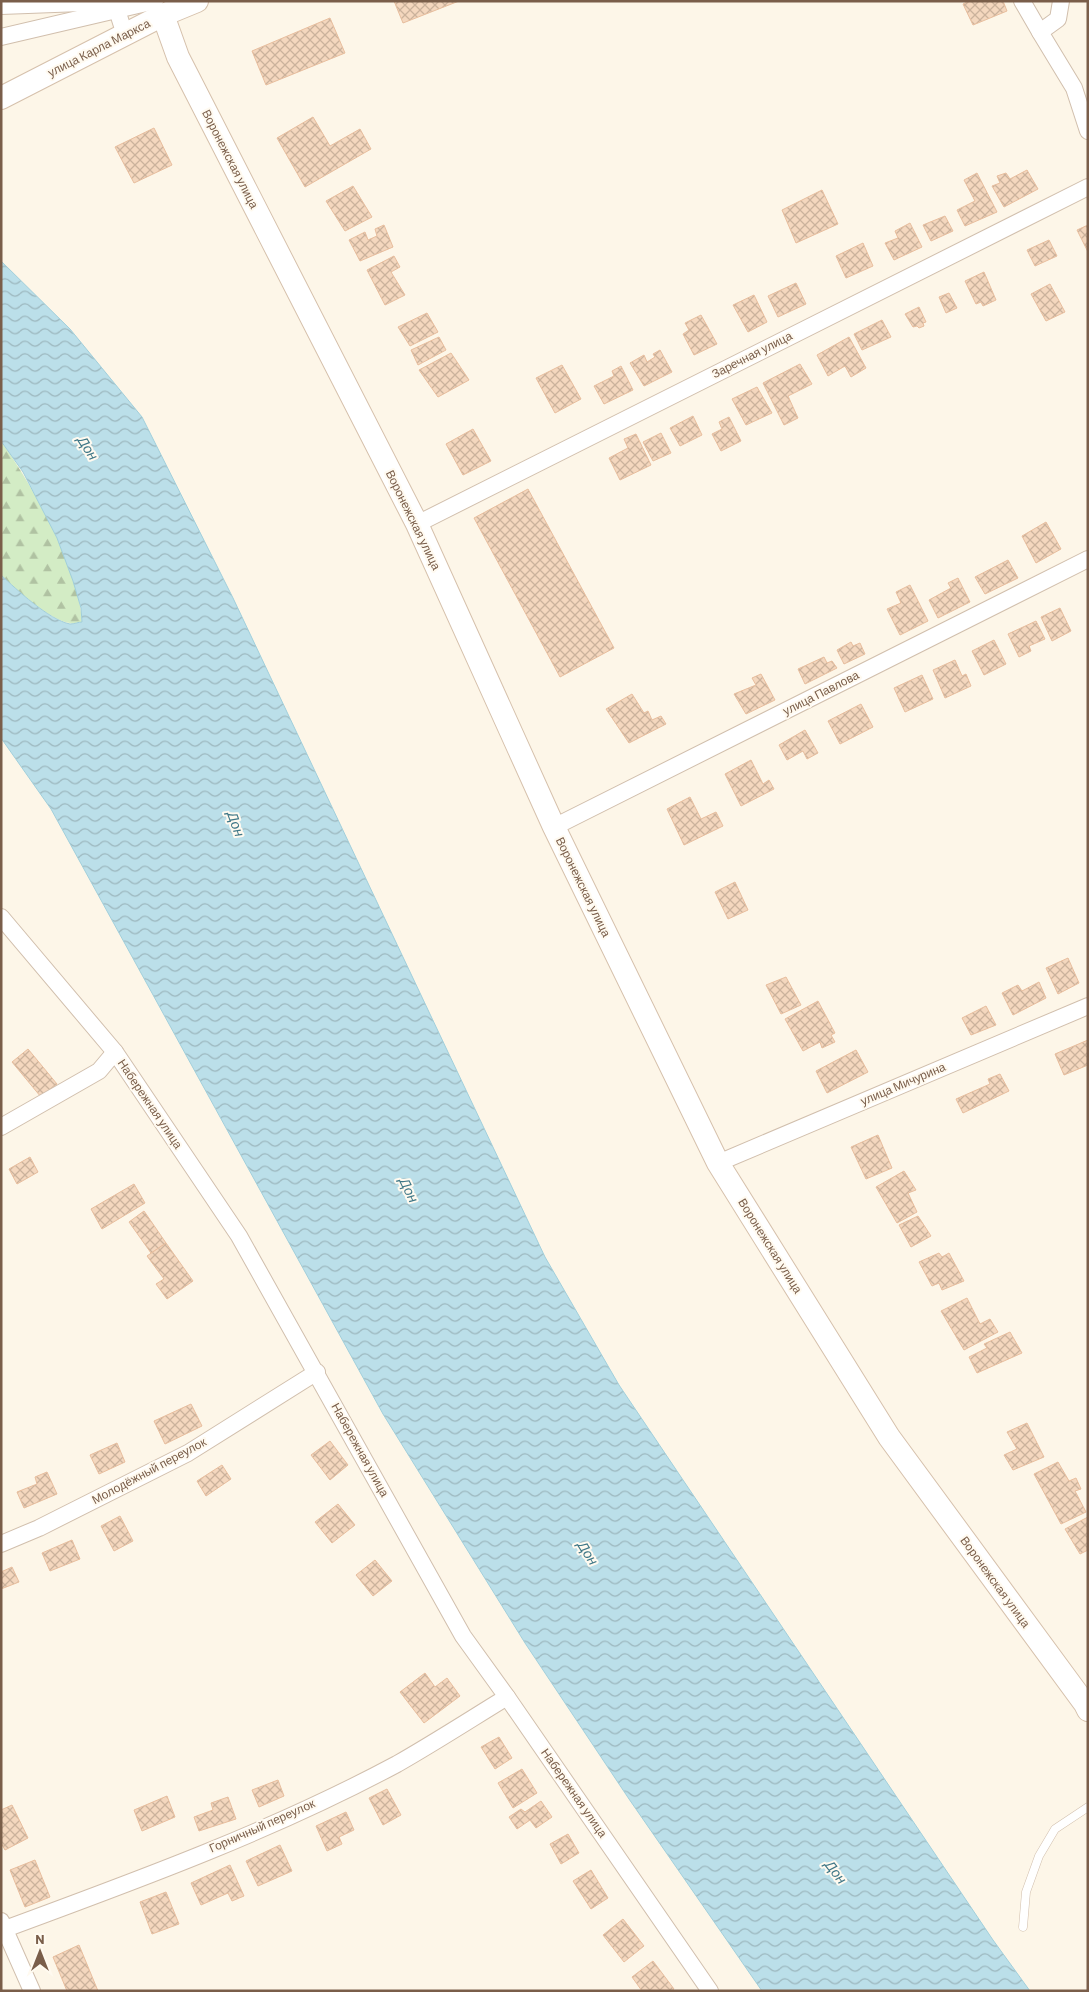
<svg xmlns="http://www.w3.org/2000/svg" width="1089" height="1992" font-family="Barlow,sans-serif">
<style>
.forest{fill:url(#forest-firs)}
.water{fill:url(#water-waves);stroke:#a1cfdb}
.building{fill:url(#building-cross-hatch);stroke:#e8be9e}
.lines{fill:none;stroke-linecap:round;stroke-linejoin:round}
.lane-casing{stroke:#d1bfad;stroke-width:9}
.street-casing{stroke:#d1bfad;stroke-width:18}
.secondary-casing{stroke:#d6c1ac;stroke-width:24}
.lane{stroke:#fff;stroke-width:8}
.street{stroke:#fff;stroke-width:16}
.secondary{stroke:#fff;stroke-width:22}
.labels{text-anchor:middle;stroke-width:4;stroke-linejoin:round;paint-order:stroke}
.street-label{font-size:12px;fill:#7a5e4a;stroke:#fffaf0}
.water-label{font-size:14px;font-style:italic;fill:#3f7787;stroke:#fffaf0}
</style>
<defs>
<pattern id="forest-firs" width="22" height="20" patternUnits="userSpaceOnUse" patternTransform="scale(1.25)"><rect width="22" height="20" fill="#d3ecc5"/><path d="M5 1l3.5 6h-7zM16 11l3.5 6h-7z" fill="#b0c2a2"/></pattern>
<pattern id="water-waves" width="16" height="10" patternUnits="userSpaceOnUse" patternTransform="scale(1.25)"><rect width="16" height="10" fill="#bbdfe9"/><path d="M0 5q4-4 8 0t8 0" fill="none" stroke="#9db8bf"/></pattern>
<pattern id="building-cross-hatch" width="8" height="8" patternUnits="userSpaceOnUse" patternTransform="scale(1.25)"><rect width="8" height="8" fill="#f4d7be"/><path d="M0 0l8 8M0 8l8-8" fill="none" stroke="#cbb29c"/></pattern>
</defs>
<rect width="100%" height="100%" fill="#fdf6e8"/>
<path class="forest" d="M1,441c32,46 78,125 81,181 -3,0 -9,2 -12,1 -21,-3 -53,-33 -69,-48z"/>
<path class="water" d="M1,261l69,68 72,88 91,181 312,659 74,128 374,555 37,51h-268l-133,-192 -104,-156 -142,-229 -332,-605 -50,-71v-163c15,14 48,45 69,49 4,0 9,-2 12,-2l-1,-14 -8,-27 -16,-43 -34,-66 -22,-31z"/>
<g class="building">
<path d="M394,1h65l-56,22z"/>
<path d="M969,1h34l4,10 -34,14 -10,-21z"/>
<path d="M330,18l15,35 -79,32 -14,-34z"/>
<path d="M313,117l17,29 30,-17 11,20 -66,38 -28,-49z"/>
<path d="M154,128l18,37 -38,18 -19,-36z"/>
<path d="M1027,170l11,19 -34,18 -12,-21 8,-3 -3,-7 9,-3 4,6z"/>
<path d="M977,173l20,39 -32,14 -8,-16 18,-9 -11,-21z"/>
<path d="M353,186l19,31 -27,14 -19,-30z"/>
<path d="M822,190l16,34 -42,19 -14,-33z"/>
<path d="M945,216l8,15 -22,10 -8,-16z"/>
<path d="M910,223l12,24 -28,13 -9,-17 13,-5 -3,-7z"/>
<path d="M384,225l9,22 -33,14 -11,-21 16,-8 3,8 9,-4 -2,-7z"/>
<path d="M1088,225v27l-11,-22z"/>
<path d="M1049,240l8,16 -22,10 -8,-16z"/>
<path d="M863,243l10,23 -27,12 -10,-22z"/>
<path d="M394,256l6,11 -9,5 14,23 -20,10 -18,-35z"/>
<path d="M984,272l12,28 -13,6 -2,-4 -5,2 -11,-23z"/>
<path d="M796,283l10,21 -28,13 -10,-21z"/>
<path d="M1050,284l15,28 -19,9 -15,-27z"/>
<path d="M949,293l8,15 -11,5 -7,-16z"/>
<path d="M754,295l13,27 -19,10 -15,-27z"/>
<path d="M919,307l7,15 -3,1 1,3 -5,2 -2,-2 -4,1 -8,-13z"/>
<path d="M427,313l11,19 -28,14 -12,-19z"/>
<path d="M701,315l16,29 -23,11 -11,-21 6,-4 -4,-7z"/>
<path d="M882,320l9,17 -29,13 -8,-16z"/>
<path d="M439,337l7,13 -28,15 -7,-15z"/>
<path d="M849,337l17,31 -15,9 -6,-11 -17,10 -11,-21z"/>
<path d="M660,350l12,22 -28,14 -14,-23 14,-8 3,7 8,-5 -2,-3z"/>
<path d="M451,353l18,27 -31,17 -19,-27z"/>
<path d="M800,364l12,20 -24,12 10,22 -14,7 -21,-42z"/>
<path d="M562,365l19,34 -26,14 -19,-35z"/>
<path d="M621,366l12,24 -29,14 -10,-18 20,-10 -2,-5z"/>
<path d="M757,387l15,26 -26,12 -14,-26z"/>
<path d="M693,416l9,19 -22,11 -10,-18z"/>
<path d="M729,417l12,24 -20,10 -9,-17 10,-5 -3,-7z"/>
<path d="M473,429l18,32 -28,14 -17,-31z"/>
<path d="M661,433l10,20 -18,8 -10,-19z"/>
<path d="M636,434l15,31 -31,15 -11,-22 19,-10 -4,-9z"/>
<path d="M528,489l86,159 -54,29 -86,-159z"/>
<path d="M1046,522l15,27 -25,14 -14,-27z"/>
<path d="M1008,560l10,18 -33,16 -10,-17z"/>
<path d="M958,578l12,24 -32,16 -9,-18 22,-12 -3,-5z"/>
<path d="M910,585l18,36 -28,14 -13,-26 14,-6 -5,-11z"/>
<path d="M1060,608l11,23 -19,10 -11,-24z"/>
<path d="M1036,621l9,18 -16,7 2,5 -12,6 -11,-23z"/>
<path d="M994,640l12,24 -22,11 -12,-24z"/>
<path d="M851,642l2,4 7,-3 5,11 -21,10 -7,-14z"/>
<path d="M824,657l3,6 5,-2 5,7 -32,16 -7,-15z"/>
<path d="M955,660l7,16 4,-2 5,12 -26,12 -12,-28z"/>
<path d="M761,674l14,26 -29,14 -12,-20 22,-9 -4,-7z"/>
<path d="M922,675l11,24 -28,13 -11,-24z"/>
<path d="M632,694l12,19 4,-2 4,9 9,-4 5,8 -37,19 -23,-34z"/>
<path d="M861,704l12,23 -33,17 -12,-23z"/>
<path d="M805,730l13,23 -11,6 -4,-8 -16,9 -8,-15z"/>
<path d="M751,760l12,24 6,-4 5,9 -33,17 -16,-32z"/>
<path d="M690,797l11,22 15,-7 7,14 -39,19 -17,-36z"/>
<path d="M735,882l13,28 -20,9 -13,-27z"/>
<path d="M1068,958l11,25 -21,11 -12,-26z"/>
<path d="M786,977l15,28 -20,9 -15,-29z"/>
<path d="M1039,982l7,16 -33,17 -11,-22 16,-8 4,6z"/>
<path d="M818,1001l17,32 -4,2 4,7 -13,6 -2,-6 -17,9 -18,-32z"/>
<path d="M986,1006l10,19 -25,10 -9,-17z"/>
<path d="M1088,1040v25l-24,10 -9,-21z"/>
<path d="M28,1049l29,35 -16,13 -29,-35z"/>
<path d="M856,1050l12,22 -41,21 -11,-22z"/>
<path d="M1000,1074l9,17 -46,22 -7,-14 34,-15 -2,-5z"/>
<path d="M878,1135l14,33 -26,11 -15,-32z"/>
<path d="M30,1157l8,15 -21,12 -8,-15z"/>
<path d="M904,1171l12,19 -8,3 9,19 -20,11 -21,-36z"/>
<path d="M134,1184l11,19 -43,26 -11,-20z"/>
<path d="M144,1211l22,32 -15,10 -22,-31z"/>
<path d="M918,1216l13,20 -20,11 -12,-22z"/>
<path d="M166,1243l27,38 -26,18 -11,-15 8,-5 -17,-23z"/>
<path d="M939,1253l3,4 7,-4 15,28 -22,9 -3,-7 -7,3 -13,-24z"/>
<path d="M967,1298l13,26 10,-5 8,13 -34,18 -23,-39z"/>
<path d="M1010,1332l12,21 -45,20 -8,-16 18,-9 -3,-4z"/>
<path d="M191,1404l11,22 -37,18 -11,-23z"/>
<path d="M1027,1423l17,34 -31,13 -9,-15 13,-6 -10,-17z"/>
<path d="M330,1441l18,24 -18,15 -19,-25z"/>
<path d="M117,1443l8,19 -26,12 -9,-19z"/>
<path d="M1058,1462l11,19 7,-3 5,11 -6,2 11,21 -25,12 -27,-50z"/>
<path d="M222,1465l9,14 -25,17 -9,-15z"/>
<path d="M47,1472l10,22 -33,14 -7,-16 20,-8 -2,-7z"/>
<path d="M338,1504l17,21 -23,18 -17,-21z"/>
<path d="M120,1516l13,25 -19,10 -13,-25z"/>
<path d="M1088,1517v33l-8,4 -15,-25z"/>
<path d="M72,1540l8,19 -30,12 -8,-18z"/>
<path d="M375,1560l17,21 -19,15 -17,-21z"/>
<path d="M12,1567l7,15 -18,7v-17z"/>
<path d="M425,1673l10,14 12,-9 13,18 -36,27 -24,-31z"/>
<path d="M499,1737l13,21 -17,11 -14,-22z"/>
<path d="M522,1769l15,24 -24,15 -15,-25z"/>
<path d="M278,1780l6,16 -25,11 -7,-17z"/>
<path d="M387,1789l14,26 -18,10 -14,-27z"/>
<path d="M167,1796l8,21 -33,14 -8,-21z"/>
<path d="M228,1797l8,22 -37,12 -5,-14 19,-7 -2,-7z"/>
<path d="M541,1801l11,16 -16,11 -6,-8 -13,9 -8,-12 12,-8 4,3z"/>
<path d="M12,1805l16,33 -23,12 -4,-7v-33z"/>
<path d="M346,1812l8,18 -15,7 3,7 -15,7 -11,-25z"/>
<path d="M568,1834l11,19 -18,11 -11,-20z"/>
<path d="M280,1845l12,26 -34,15 -12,-25z"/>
<path d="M35,1860l15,37 -25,10 -15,-37z"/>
<path d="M230,1865l14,31 -12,5 -4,-8 -27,12 -10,-22z"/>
<path d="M591,1870l17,28 -17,11 -18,-28z"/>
<path d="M166,1892l13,32 -27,10 -12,-32z"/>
<path d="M623,1919l21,27 -20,16 -21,-27z"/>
<path d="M79,1945l19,46h-31l-14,-34z"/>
<path d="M653,1961l21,28 -3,2h-29l-10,-14z"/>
</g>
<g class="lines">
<g class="lane-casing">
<path id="lane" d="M1023,1927l3,-35 13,-36 16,-27 33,-22"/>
</g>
<g class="street-casing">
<g id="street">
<path d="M1022,1l18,31"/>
<path d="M1061,1l-3,18 -18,13 34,56 14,43"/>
<path d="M1,6l107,-4 9,8 8,25"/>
<path d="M1,37l154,-36"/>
<path d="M417,524l671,-337"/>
<path d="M554,827l534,-268"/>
<path d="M1,917l114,135 124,184 224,400 44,61 203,294"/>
<path d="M1,1127l98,-56 16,-19"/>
<path d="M718,1163l370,-157"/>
<path d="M1,1544l38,-16 149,-75 129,-81"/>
<path d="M1,1921l31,70"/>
<path d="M5,1929c133,-49 267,-98 392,-165 37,-21 74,-45 110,-67"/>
</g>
</g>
<g class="secondary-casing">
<g id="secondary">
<path d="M163,15l15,42 239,467 137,303 164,336 171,274 196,267 3,6"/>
<path d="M1,98l162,-83 34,-14"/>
</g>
</g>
<use href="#lane" class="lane"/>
<use href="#street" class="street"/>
<use href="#secondary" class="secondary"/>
</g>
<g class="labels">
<g class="street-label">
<text transform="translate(99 48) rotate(-27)" y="4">улица Карла Маркса</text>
<text transform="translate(230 159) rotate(63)" y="4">Воронежская улица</text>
<text transform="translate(752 355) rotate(-27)" y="4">Заречная улица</text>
<text transform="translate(413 520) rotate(64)" y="4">Воронежская улица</text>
<text transform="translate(821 693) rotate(-27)" y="4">улица Павлова</text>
<text transform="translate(583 887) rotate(64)" y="4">Воронежская улица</text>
<text transform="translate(903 1084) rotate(-23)" y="4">улица Мичурина</text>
<text transform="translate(150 1104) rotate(56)" y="4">Набережная улица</text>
<text transform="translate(770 1246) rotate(58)" y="4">Воронежская улица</text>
<text transform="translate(360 1450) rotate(61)" y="4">Набережная улица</text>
<text transform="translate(149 1471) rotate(-28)" y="4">Молодёжный переулок</text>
<text transform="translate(995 1582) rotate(54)" y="4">Воронежская улица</text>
<text transform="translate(574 1793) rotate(55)" y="4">Набережная улица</text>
<text transform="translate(262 1826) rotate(-24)" y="4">Горничный переулок</text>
</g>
<g class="water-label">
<text transform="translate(88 448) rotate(58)" y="5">Дон</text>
<text transform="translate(236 824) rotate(70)" y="5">Дон</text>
<text transform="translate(409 1190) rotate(64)" y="5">Дон</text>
<text transform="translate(588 1553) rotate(58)" y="5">Дон</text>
<text transform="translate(836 1872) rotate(52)" y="5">Дон</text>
</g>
</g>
<rect width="1089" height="1992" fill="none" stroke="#7a5e4a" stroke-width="5"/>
<g transform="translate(40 1952)" stroke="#fffaf0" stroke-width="4" paint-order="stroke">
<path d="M0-4L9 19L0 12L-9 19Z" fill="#7a5e4a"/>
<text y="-8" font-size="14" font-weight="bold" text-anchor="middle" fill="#7a5e4a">N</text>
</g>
</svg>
